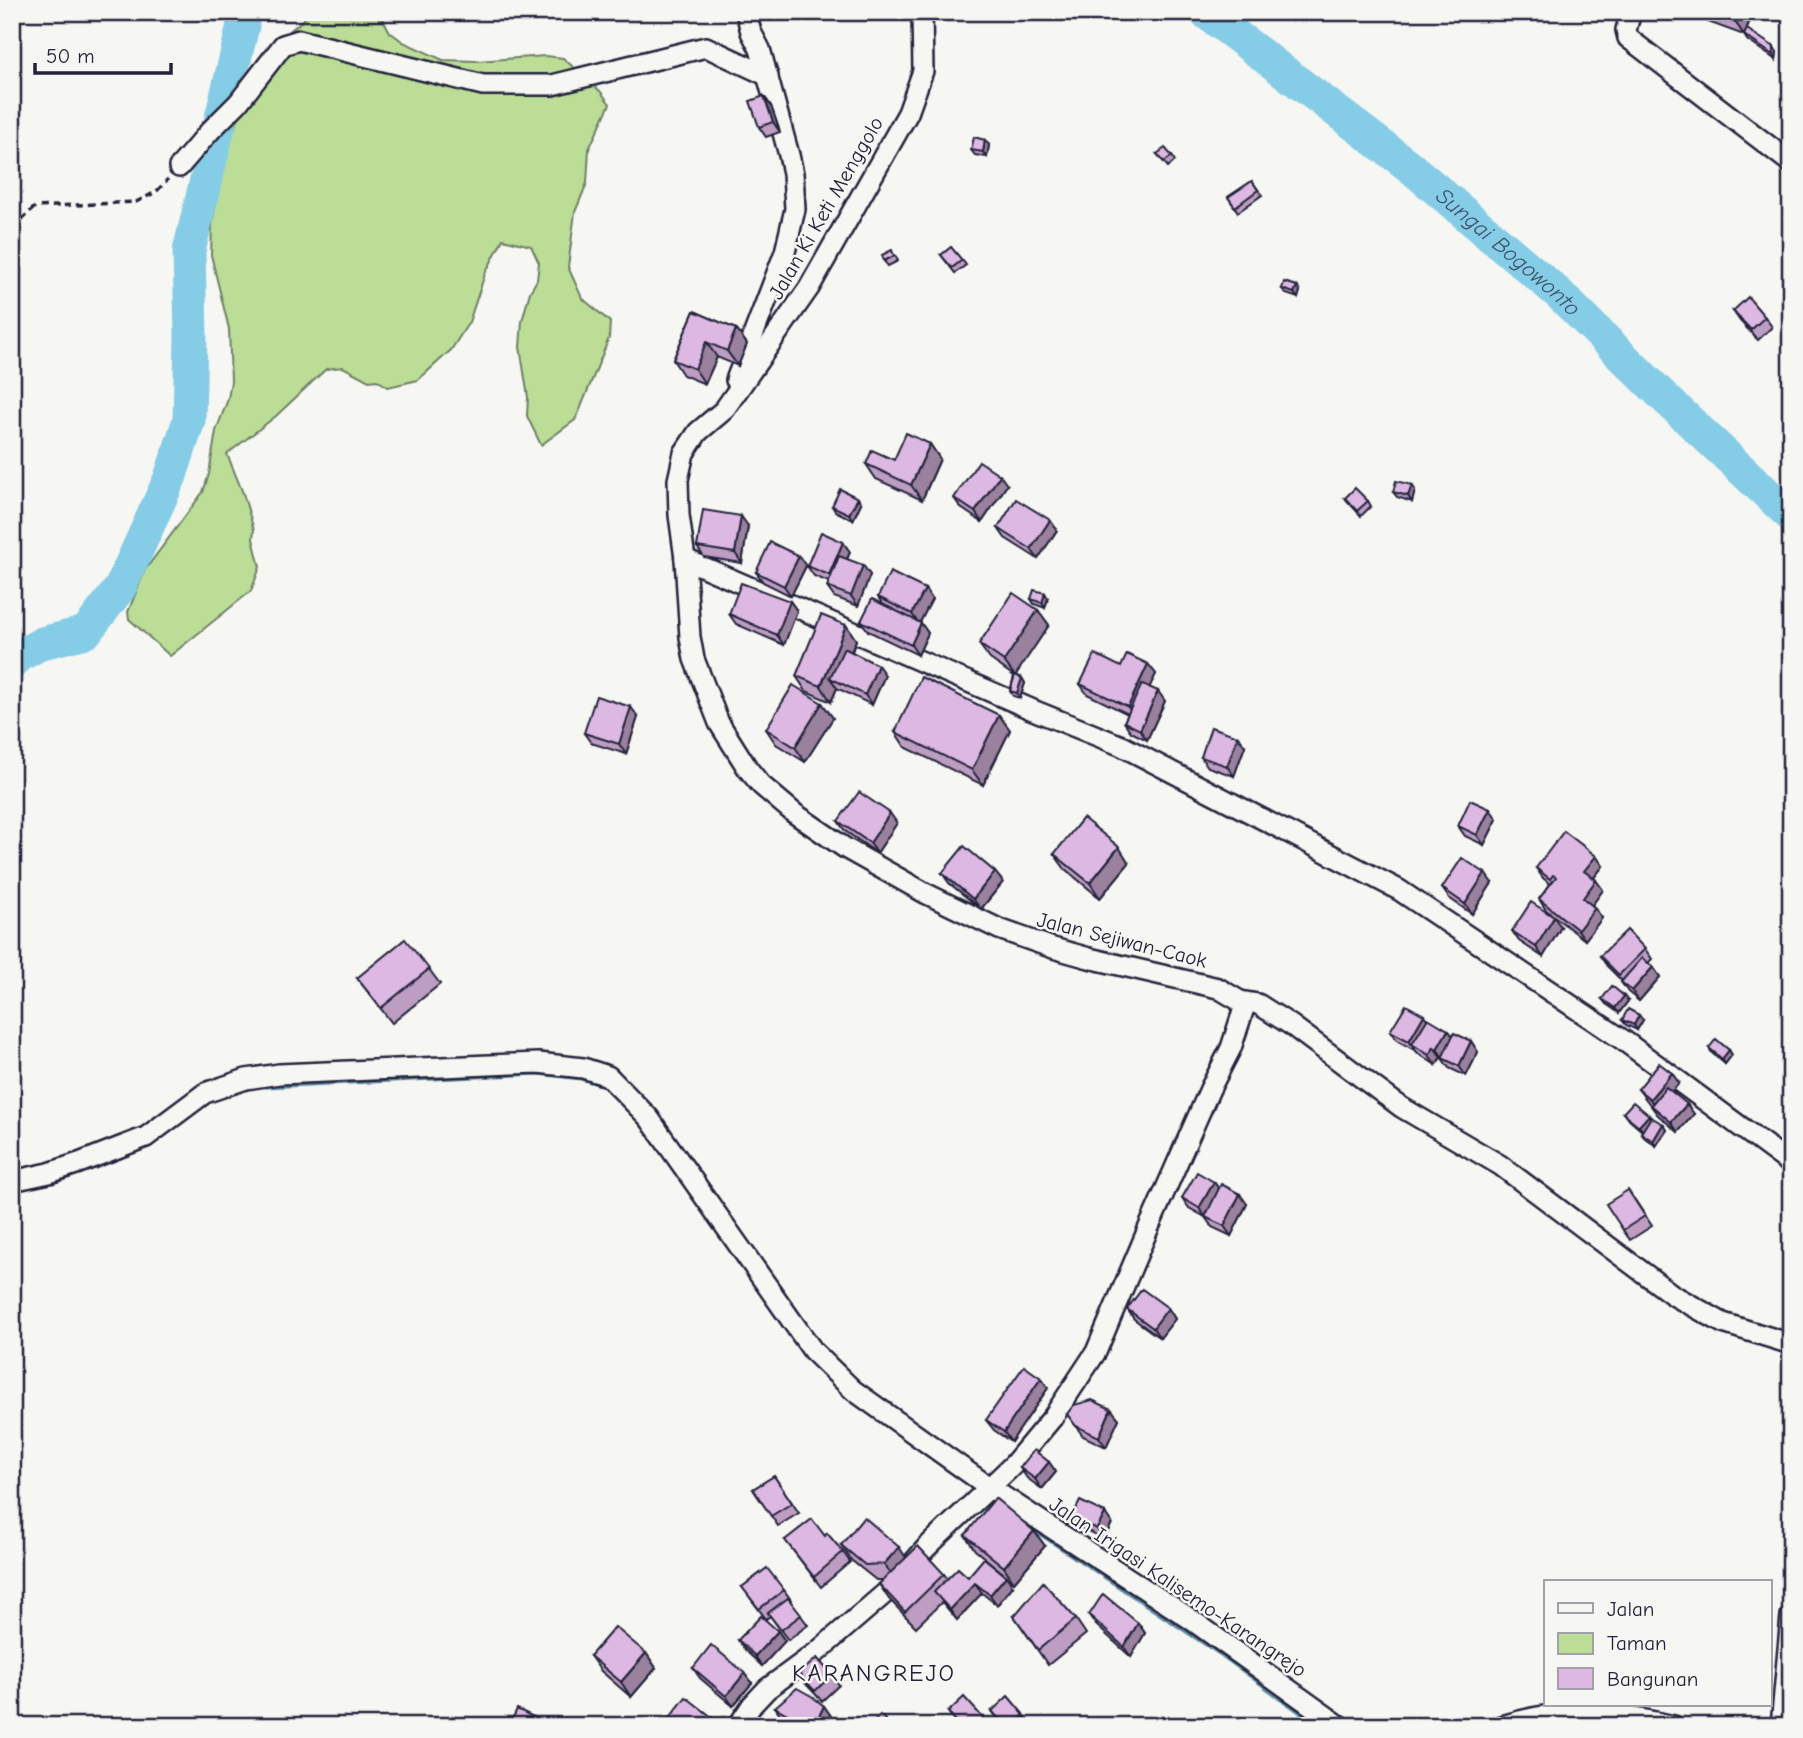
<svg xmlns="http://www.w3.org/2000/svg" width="1803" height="1738" font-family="'Comic Neue',sans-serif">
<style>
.green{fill:#bbdd96;stroke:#6e8068;stroke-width:2}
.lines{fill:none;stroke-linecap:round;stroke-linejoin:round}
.stream{stroke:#5d88a2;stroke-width:5}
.river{stroke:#85cce6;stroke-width:33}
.minor-casing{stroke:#22223b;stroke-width:24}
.path{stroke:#22223b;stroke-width:3.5;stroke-dasharray:7 5;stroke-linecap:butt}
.minor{stroke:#f6f6f2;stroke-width:19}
.wall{fill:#bd9ec2;stroke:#22223b;stroke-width:2}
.shaded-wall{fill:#9a819e;stroke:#22223b;stroke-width:2}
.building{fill:#dcb8e2;stroke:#22223b;stroke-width:2}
.labels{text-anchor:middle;stroke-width:5;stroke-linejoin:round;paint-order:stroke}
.street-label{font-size:21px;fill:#22223b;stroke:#f6f6f2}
.water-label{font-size:23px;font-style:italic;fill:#40556e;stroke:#f6f6f2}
.quarter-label{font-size:24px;letter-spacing:2px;fill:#22223b;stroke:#f6f6f2}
</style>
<rect width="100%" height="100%" fill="#f6f6f2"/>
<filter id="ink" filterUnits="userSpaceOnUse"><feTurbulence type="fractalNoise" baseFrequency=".0143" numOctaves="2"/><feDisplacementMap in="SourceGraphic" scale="14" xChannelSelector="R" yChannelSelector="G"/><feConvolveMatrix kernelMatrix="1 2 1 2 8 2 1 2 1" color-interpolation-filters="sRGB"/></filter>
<g filter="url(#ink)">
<path class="green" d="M309,12h70l11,20 13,10 40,18 34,1 69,-5 17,2 37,33 10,13 -21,45 -2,34 -12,29 -7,55 14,31 28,24 -1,16 -30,74 -4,8 -34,25 -14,-29 1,-19 -8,-50 2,-26 8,-29 7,-12 2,-17 -8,-17 -28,-7 -18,35 -16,48 -18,28 -33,30 -30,7 -11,-7 -8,1 -26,-14 -17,2 -50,47 -49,38 16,39 11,37 -1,9 7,28 -9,24 -81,65 -41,-37 -1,-7 17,-42 58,-78 6,-18 7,-43 12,-32 3,-18 -2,-52 -18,-74 1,-31 13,-72 33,-84 11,-20 34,-28z"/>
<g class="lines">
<g class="stream">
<path d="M266,1086l272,-13 43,5 23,7"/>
<path d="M58,1180l63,-23"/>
<path d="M922,1451l75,53"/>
<path d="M1020,1520l201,134 99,72"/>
<path d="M1545,1726l33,-4 37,4"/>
</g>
<g class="river">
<path id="s1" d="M1205,12l204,154 149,127 108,106 125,117"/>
<path d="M12,663l7,-7 23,-13 44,-11 34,-44 50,-110 19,-58 2,-83 -2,-86 54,-225 -2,-14"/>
</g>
<g class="minor-casing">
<g id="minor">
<path d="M1631,12l-5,18 2,8 163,125"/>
<path d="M179,167l31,-36 28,-28 45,-58 16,-5 184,45h69l154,-38 62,29"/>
<path d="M736,380l49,-128 10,-43 -2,-36 -4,-18 -29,-106 -9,-17 -5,-20"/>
<path d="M685,559l348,151 89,36 277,144 224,150 168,124"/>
<path d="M1240,1001l18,3 33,21 110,82 99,58 173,130 50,28 68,21"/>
<path d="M12,1181l37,-8 30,-10 67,-26 59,-44 41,-14 33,-5 259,-11 45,5 25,8 41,42 164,233 40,39 136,97 200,131 151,108"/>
<path d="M738,1726l14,-21 15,-16 50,-37 73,-63 37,-42 86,-82 40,-48 43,-65 53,-125 61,-138 21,-41 13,-40 -4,-7 -22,-13 -129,-30 -36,-10 -54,-19 -74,-36 -80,-45 -51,-35 -33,-28 -13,-16 -29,-46 -25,-64 -4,-22 -5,-78 -6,-44 -1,-35 6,-27 14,-21 26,-22 85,-122 99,-175 15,-42 -1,-59"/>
<path d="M1502,1726c67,-21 106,-14 172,0"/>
<path d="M1781,1726l10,-110"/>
</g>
</g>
<path class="path" d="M12,228l23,-21 101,-5 20,-10 12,-13"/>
<use href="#minor" class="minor"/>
</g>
<g class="wall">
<path d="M1644,12h33l-1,4h-29z"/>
<path d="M1702,12h51l-7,19 31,21 -1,8 -29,-20 -3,-5 -36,-13z"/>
<path d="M764,96l7,10 9,26 -14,5 -7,-10z"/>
<path d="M989,145l-2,12 -12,-2 -4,-5z"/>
<path d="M1157,154l15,2 3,5 -7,6z"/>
<path d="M1252,181l10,14 -24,17 -10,-15z"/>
<path d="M895,255l3,6 -10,5 -4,-5z"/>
<path d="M941,255l21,5 4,5 -11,8z"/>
<path d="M1297,286l3,5 -2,7 -12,-4 -4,-5z"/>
<path d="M694,311l42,18 11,15 -9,22 -21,-9 -12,27 -22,-9 -10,-15z"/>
<path d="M1733,311l32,6 7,10 -14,13 -18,-19z"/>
<path d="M930,444l10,15 -18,41 -46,-21 -10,-15 28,-4z"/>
<path d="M1007,485l-25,37 -21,-14 -7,-10z"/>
<path d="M1412,485l3,5 -3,12 -15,-5 -4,-5z"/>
<path d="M1345,498l23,3 3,5 -10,10z"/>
<path d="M861,503l-8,17 -18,-9 -3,-5z"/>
<path d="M1050,520l7,10 -19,29 -33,-21 -7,-10z"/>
<path d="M748,526l-6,37 -38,-6 -7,-10z"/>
<path d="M843,542l7,10 -3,7 23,16 -12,31 -24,-9 -7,-10 2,-5 -15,-6 -7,-10z"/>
<path d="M806,566l-15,30 -28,-14 -7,-10z"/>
<path d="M925,589l7,10 -12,23 8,11 -10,22 -50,-24 -7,-10 22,-16 -5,-8z"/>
<path d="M1048,598l-3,10 -11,-4 -3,-5z"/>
<path d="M790,601l7,10 -13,34 -48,-21 -7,-10z"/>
<path d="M1038,610l11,15 -34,50 7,3 3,5 -5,15 -7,-2 -3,-5 4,-15 -24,-17 -11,-15z"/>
<path d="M846,625l10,15 -4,12 33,23 -13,30 -35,-17 -6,14 -25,-11 -10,-15z"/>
<path d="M1148,664l8,10 -7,13 16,14 -18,39 -16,-8 -7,-10 4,-8 -41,-20 -7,-10 41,-17z"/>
<path d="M822,703l11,15 -28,44 -29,-18 -10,-15z"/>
<path d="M999,715l11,15 -27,55 -78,-38 -10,-15z"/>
<path d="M638,717l-12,37 -35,-11 -7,-10z"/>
<path d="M1245,746l-11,30 -26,-9 -7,-10z"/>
<path d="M1497,819l-13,26 -19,-9 -7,-10z"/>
<path d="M838,821l59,2 -20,30 -32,-22z"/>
<path d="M1054,854l75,9 -29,35 -35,-29z"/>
<path d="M1596,856l7,10 -9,12 9,12 -11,15 10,13 -17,22 -39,-30 -7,-11 11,-15 -7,-6 -7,-10z"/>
<path d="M995,872l8,10 -22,27 -32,-26 -7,-10z"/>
<path d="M1492,883l-20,31 -23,-16 -7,-10z"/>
<path d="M1561,927l-18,30 -24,-16 -7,-10z"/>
<path d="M1645,949l7,10 -4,4 5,4 7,10 -21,24 -11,-9 -7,-10 1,-1 -15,-15 -7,-10z"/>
<path d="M429,969l11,15 -48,39 -35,-45z"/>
<path d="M1602,999l26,2 -9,12 -13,-9z"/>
<path d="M1427,1019l21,11 5,6 18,5 7,11 -12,24 -17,-8 -8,-11 -5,8 -17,-11 -3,-3 -18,-10 -8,-10z"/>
<path d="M1622,1020h21l-6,10 -11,-5z"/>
<path d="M1709,1048l20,2 3,5 -7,9 -13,-11z"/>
<path d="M1679,1083l-7,9 22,22 -16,18 -20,-17 -20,-26z"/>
<path d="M1623,1113l28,5 12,6 4,6 -11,16 -11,-8 -4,-5 1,-2 -15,-13z"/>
<path d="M1214,1182l5,7 28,15 -16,32 -19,-9 -7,-10 -16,-9 -7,-10z"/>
<path d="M1635,1200l17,26 -22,14 -7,-10z"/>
<path d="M1168,1308l7,11 -15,19 -26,-19 -7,-10z"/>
<path d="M1048,1388l-37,54 -17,-12 -8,-10z"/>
<path d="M1111,1409l8,10 -13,28 -23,-11 -16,-22z"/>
<path d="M1049,1462l7,10 -14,17 -15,-11 -7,-10z"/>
<path d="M774,1476l25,37 -21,13 -25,-37z"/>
<path d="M1072,1517l40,6 -8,16 -25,-12z"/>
<path d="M1034,1531l11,15 -31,36 -39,-32 -10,-15z"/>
<path d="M825,1536l18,16 7,10 -29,25 -36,-47z"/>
<path d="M841,1545l65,13 38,16 4,5 20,-2 45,9 -16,19 -15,-12 -25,27 -15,-18 -26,25 -27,-28 -10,-15 5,-4h-8l-25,-20z"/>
<path d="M742,1587l42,3 7,10 -1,1 18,24 -20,15 -18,-24 -4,3z"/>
<path d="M1089,1615l49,8 7,10 -14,24 -35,-32z"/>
<path d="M1014,1616l62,3 10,15 -38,31z"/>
<path d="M778,1631l7,10 -23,25 -17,-16 -7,-10z"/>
<path d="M646,1653l10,15 -25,29 -30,-26 -11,-15z"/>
<path d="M693,1668l52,5 7,10 -19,23 -33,-28z"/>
<path d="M799,1674l33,1 7,10 -17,16 -16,-17z"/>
<path d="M824,1706l7,10 -5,10h-28l-16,-9 -7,-10z"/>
<path d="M992,1711l32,4 7,10 -1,1h-27z"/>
<path d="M948,1712l37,8 4,6h-31z"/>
</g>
<g class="shaded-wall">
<path d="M1737,12h16l-9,23 -10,-15z"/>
<path d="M1774,47l3,5 -1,8 -3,-5z"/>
<path d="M764,96l7,10 9,26 -7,-10z"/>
<path d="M985,140l4,5 -2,12 -4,-5z"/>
<path d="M1297,286l3,5 -2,7 -4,-5z"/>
<path d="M736,329l11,15 -9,22 -11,-15z"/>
<path d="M706,342l11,15 -12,27 -10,-15z"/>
<path d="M930,444l10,15 -18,41 -11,-15z"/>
<path d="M1000,475l7,10 -25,37 -7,-10z"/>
<path d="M1412,485l3,5 -3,12 -4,-6z"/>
<path d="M858,498l3,5 -8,17 -4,-6z"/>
<path d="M741,516l7,10 -6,37 -7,-10z"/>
<path d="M1050,520l7,10 -19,29 -7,-10z"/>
<path d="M843,542l7,10 -14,33 -7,-10z"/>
<path d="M799,556l7,10 -15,30 -7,-10z"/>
<path d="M863,565l7,10 -12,31 -7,-10z"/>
<path d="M925,589l7,10 -13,25 -7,-10z"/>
<path d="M1045,593l3,5 -3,10 -3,-5z"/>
<path d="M790,601l7,10 -13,34 -7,-10z"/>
<path d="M1038,610l11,15 -34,51 -11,-15z"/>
<path d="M921,623l7,10 -10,22 -7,-10z"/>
<path d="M846,625l10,15 -17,42 -9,-4 7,10 -6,14 -10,-16z"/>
<path d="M1148,664l8,10 -21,43 -7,-10z"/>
<path d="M878,665l7,10 -13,30 -7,-10z"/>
<path d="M1022,678l3,5 -5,15 -3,-5z"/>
<path d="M1158,691l7,10 -18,39 -7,-10z"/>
<path d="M822,703l11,15 -28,44 -10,-15z"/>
<path d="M631,707l7,10 -12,37 -7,-10z"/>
<path d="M999,715l11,15 -27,55 -11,-15z"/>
<path d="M1238,736l7,10 -11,30 -7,-10z"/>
<path d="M1490,809l7,10 -13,26 -7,-10z"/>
<path d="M890,813l7,10 -20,30 -7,-10z"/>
<path d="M1119,847l10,16 -29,35 -10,-15z"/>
<path d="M1596,856l7,10 -12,15 -7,-10z"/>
<path d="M995,872l8,10 -22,27 -8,-10z"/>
<path d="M1485,873l7,10 -20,31 -7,-10z"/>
<path d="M1596,880l7,10 -13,18 -7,-10z"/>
<path d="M1595,908l7,10 -17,22 -7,-10z"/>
<path d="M1554,917l7,10 -18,30 -7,-10z"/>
<path d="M1653,967l7,10 -21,24 -7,-10z"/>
<path d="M1624,996l4,5 -9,12 -4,-5z"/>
<path d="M1424,1015l7,10 -19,19 4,7 -7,-10z"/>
<path d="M1639,1015l4,5 -6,10 -3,-5z"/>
<path d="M1448,1030l8,10 -12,19 -7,-10z"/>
<path d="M1471,1041l7,11 -12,24 -7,-10z"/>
<path d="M1434,1047l7,10 -5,8 -7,-10z"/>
<path d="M1729,1050l3,5 -7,9 -3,-5z"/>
<path d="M1672,1073l7,10 -22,27 -7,-11z"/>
<path d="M1687,1104l7,10 -16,18 -7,-10z"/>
<path d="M1649,1115l3,5 -9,11 -4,-5z"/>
<path d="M1663,1124l4,6 -11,16 -3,-5z"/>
<path d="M1214,1182l7,10 -15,26 -7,-10z"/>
<path d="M1240,1194l7,10 -16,32 -7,-10z"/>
<path d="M1168,1308l7,11 -15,19 -7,-10z"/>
<path d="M1041,1378l7,10 -37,54 -7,-10z"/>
<path d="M1111,1409l8,10 -13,28 -7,-10z"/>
<path d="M1049,1462l7,10 -14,17 -7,-10z"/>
<path d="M1105,1513l7,10 -8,16 -7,-10z"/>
<path d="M1034,1531l11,15 -31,36 -10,-15z"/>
<path d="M899,1547l10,15 -14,17 -11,-15z"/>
<path d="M1006,1576l7,10 -16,19 -7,-10z"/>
<path d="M975,1583l7,10 -25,27 -7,-10z"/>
<path d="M1138,1623l7,10 -14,24 -7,-10z"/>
<path d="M778,1631l7,10 -23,25 -7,-10z"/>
<path d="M646,1653l10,15 -25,29 -10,-15z"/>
<path d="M745,1673l7,10 -19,23 -7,-10z"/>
<path d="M824,1706l7,10 -5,10h-12z"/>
<path d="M713,1718l5,8h-12z"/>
</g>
<g class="building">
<path d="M1713,12h24l-3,8z"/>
<path d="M1747,29l27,18 -1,8 -29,-20z"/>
<path d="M764,96l9,26 -14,5 -9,-26z"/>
<path d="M974,137l11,3 -2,12 -12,-2z"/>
<path d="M1165,148l7,8 -8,6 -7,-8z"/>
<path d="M1252,181l6,9 -23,17 -7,-10z"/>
<path d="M951,247l11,13 -10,8 -11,-13z"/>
<path d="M892,250l2,6 -10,5 -2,-6z"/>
<path d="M1284,282l13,4 -3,7 -12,-4z"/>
<path d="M1791,290v15l-3,2 -7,-8z"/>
<path d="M1748,297l17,20 -14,13 -18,-19z"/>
<path d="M694,311l42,18 -9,22 -21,-9 -11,27 -22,-9z"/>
<path d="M906,433l24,11 -19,41 -45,-21 6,-14 22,10z"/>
<path d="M979,461l21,14 -25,37 -21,-14z"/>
<path d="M1396,481l16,4 -4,11 -15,-4z"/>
<path d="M1355,488l13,13 -11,10 -12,-13z"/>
<path d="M840,489l18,9 -9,16 -17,-8z"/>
<path d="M1016,499l34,21 -19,29 -33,-21z"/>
<path d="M703,510l38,6 -6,37 -38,-6z"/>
<path d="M821,532l22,10 -14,33 -22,-9z"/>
<path d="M770,542l29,14 -15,30 -28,-14z"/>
<path d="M839,556l24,9 -12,31 -24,-9z"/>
<path d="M890,572l35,17 -13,25 -34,-17z"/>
<path d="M741,583l49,18 -13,34 -48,-21z"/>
<path d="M1034,590l11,3 -3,10 -11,-4z"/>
<path d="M1013,593l25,17 -34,51 -25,-17z"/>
<path d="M872,599l49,24 -10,22 -50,-24z"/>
<path d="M821,615l25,10 -25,61 -25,-10z"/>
<path d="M844,648l34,17 -13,30 -35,-17z"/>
<path d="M1095,654l26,13 6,-13 21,10 -20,43 -48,-23z"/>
<path d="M1015,675l7,3 -5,15 -7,-2z"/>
<path d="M921,677l78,38 -27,55 -77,-38z"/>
<path d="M1142,684l16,7 -18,39 -16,-8z"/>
<path d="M793,685l29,18 -27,44 -29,-18z"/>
<path d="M596,696l35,11 -12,37 -35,-11z"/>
<path d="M1211,727l27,9 -11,30 -26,-9z"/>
<path d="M859,792l31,21 -20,30 -32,-22z"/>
<path d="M1470,800l20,9 -13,26 -19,-9z"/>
<path d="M1083,818l36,29 -29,36 -36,-29z"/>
<path d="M1564,831l32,25 -12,15 12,9 -13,18 12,10 -17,22 -39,-31 17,-22 -3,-2 -3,4 -14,-11z"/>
<path d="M964,846l31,26 -22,27 -31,-26z"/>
<path d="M1462,858l23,15 -20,31 -23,-16z"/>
<path d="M1531,902l23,15 -18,30 -24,-16z"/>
<path d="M1627,930l18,19 -26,26 -19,-19z"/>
<path d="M405,939l24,30 -48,39 -24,-30z"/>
<path d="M1642,958l11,9 -21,24 -11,-9z"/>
<path d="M1612,986l12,10 -9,12 -13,-9z"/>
<path d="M1406,1005l18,10 -15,26 -19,-10z"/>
<path d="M1628,1009l11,6 -5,10 -12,-5z"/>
<path d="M1428,1018l20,12 -11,19 -3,-2 -5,8 -17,-11z"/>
<path d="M1454,1033l17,8 -12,25 -17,-8z"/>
<path d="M1716,1039l13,11 -7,9 -13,-11z"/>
<path d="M1659,1063l13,10 -22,26 -12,-10z"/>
<path d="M1666,1087l21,17 -16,18 -20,-17z"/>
<path d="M1633,1102l16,13 -10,11 -16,-13z"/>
<path d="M1651,1117l12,7 -10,17 -12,-8z"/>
<path d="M1197,1172l17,10 -15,26 -17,-10z"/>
<path d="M1221,1184l19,10 -16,32 -19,-9z"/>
<path d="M1628,1190l17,26 -22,14 -17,-26z"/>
<path d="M1142,1289l26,19 -15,20 -26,-19z"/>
<path d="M1024,1366l17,12 -37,54 -18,-12z"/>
<path d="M1092,1400l19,9 -12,28 -23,-11 -9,-12 7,-9z"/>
<path d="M1034,1450l15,12 -14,17 -15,-11z"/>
<path d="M774,1476l18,27 -21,13 -18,-27z"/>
<path d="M995,1498l39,33 -30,36 -39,-32z"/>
<path d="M1080,1501l25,12 -8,16 -25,-12z"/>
<path d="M864,1517l35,30 -15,17 -19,1 -24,-20z"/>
<path d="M812,1519l13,17 2,-3 16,19 -29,25 -29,-37z"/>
<path d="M918,1546l26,28 -39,38 -26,-28z"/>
<path d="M984,1558l22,18 -16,19 -15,-12 -25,27 -16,-18 24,-24 10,9z"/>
<path d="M767,1568l17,22 -25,19 -17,-22z"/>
<path d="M1043,1582l33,37 -38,31 -24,-34z"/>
<path d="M1103,1594l35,29 -14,24 -35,-32z"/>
<path d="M788,1598l13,17 -20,15 -13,-17z"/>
<path d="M761,1616l17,15 -23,25 -17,-16z"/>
<path d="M615,1627l31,26 -25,29 -31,-26z"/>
<path d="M711,1645l34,28 -19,23 -33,-28z"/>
<path d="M817,1658l15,17 -17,16 -16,-17z"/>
<path d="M797,1688l16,9 11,9 -10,20h-15l2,-4 -26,-15z"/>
<path d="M1008,1696l16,19 -12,11h-7l-13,-15z"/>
<path d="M686,1697l27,21 -7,8h-39l-2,-2z"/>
<path d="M964,1697l21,23 -7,6h-18l-12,-14z"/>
<path d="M517,1709l35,17h-43z"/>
<path d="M880,1715l12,11h-22z"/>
</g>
</g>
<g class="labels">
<g class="street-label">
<text transform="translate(826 208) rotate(-60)" y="7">Jalan Ki Keti Menggolo</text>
<text transform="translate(1122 940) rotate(14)" y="7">Jalan Sejiwan-Caok</text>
<text transform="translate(1178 1587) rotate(34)" y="7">Jalan Irigasi Kalisemo-Karangrejo</text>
</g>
<g class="water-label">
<text dy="8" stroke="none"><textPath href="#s1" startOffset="387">Sungai Bogowonto</textPath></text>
</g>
<g class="quarter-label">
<text x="874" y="1681">KARANGREJO</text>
</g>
</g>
<rect width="1803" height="1738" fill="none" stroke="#f6f6f2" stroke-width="42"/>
<rect x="21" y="21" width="1761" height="1696" fill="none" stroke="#22223b" stroke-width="2.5" filter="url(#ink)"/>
<rect x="1544" y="1580" width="228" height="126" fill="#f6f6f2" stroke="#a1a1a9" stroke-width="2"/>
<rect x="1558" y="1603" width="35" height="10" fill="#f6f6f2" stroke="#a1a1a9" stroke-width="2"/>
<text x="1607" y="1616" font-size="21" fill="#22223b">Jalan</text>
<rect x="1558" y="1633" width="35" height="21" fill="#bbdd96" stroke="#a1a1a9" stroke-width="2"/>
<text x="1607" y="1650" font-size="21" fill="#22223b">Taman</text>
<rect x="1558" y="1668" width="35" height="21" fill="#dcb8e2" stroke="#a1a1a9" stroke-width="2"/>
<text x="1607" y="1686" font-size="21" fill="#22223b">Bangunan</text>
<path d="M35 63v10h136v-10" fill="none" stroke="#22223b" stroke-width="3.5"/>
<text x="46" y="63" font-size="21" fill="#22223b" stroke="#f6f6f2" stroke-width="5" paint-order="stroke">50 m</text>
</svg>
